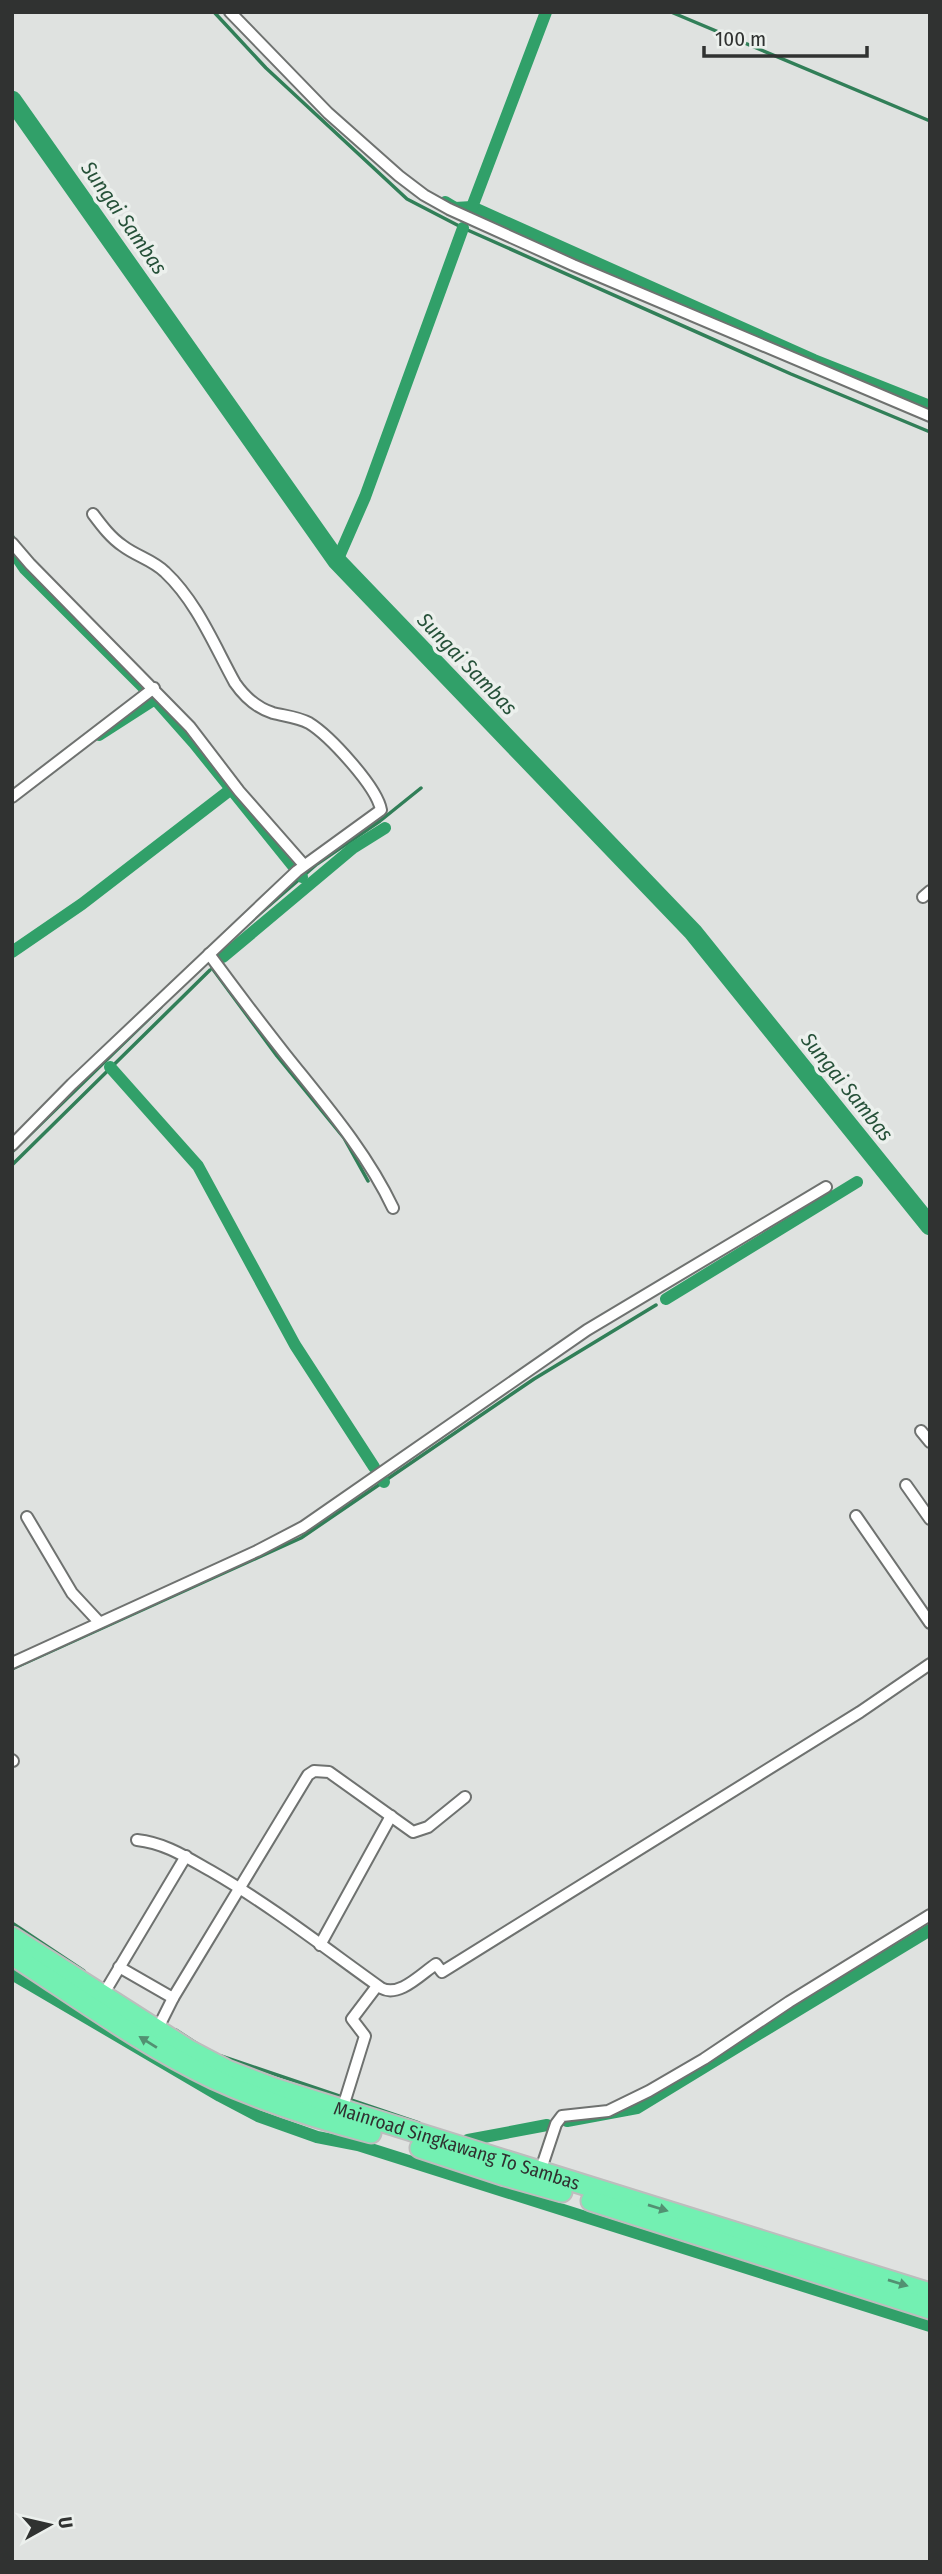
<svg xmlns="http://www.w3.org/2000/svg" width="942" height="2574" font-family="'Fira Sans Condensed',sans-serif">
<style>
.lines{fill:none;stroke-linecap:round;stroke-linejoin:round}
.stream{stroke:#317f58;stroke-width:3.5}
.canal{stroke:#31a069;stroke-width:12}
.river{stroke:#31a069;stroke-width:19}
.minor-casing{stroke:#6f7270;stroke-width:14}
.trunk-casing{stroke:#bdbdbd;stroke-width:23}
.minor{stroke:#fff;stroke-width:10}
.trunk{stroke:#73f0b2;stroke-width:19}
.oneway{fill:#529172}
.labels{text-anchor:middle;stroke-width:7;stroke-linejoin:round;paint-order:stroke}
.street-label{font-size:19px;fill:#303231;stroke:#ecf0ed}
.water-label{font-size:21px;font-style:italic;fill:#265139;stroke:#ecf0ed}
</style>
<rect width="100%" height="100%" fill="#dfe2e0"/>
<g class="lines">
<g class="stream">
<path d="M214,12l52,56 141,131 56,29 328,146 139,58"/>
<path d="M671,12l259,109"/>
<path d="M12,535l1,2"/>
<path d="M248,924l69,-60 63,-43 41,-33"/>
<path d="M212,968l65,88 67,82 24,43"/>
<path d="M12,1152l149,-145"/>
<path d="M12,1165l198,-195"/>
<path d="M12,1669l289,-131 233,-159 122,-74"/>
<path d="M12,1923l72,48"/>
<path d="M176,2030l23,15"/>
<path d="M221,2056l198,67"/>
</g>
<g class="canal">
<path d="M445,202l10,6 17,-1 342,153 116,46"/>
<path d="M472,207l74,-195"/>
<path d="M12,550l13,19 121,121"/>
<path d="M337,561l28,-64 98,-269"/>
<path d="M99,735l56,-36 39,44 108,134"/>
<path d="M12,952l70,-48 148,-114"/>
<path d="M223,957l130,-109 32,-20"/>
<path d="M110,1067l88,99 97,179 79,122"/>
<path d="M666,1299l191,-117"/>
<path d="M383,1481l1,1"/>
<path d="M12,1974l208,122 38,20 59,21 41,8 572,181"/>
<path d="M567,2121l70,-13 293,-178"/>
<path d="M468,2140l79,-15"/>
</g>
<path class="river" d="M12,100l325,461 356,371 237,294"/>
<g class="minor-casing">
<g id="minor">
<path d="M230,12l98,101 71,63 25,19 25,14 124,56 357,151"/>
<path d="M12,543l18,21 160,163 49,64 65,74"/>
<path d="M12,797l142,-109"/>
<path d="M923,897l7,-6"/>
<path d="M209,954c25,34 50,67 76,100 39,49 81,97 108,154"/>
<path d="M12,1145l60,-61 225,-213 84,-61c-4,-23 -51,-74 -72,-87 -11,-6 -24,-7 -36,-10 -16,-5 -29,-17 -38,-30 -21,-38 -38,-81 -70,-111 -12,-12 -29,-16 -42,-26 -12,-8 -21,-20 -30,-32"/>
<path d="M921,1431l9,11"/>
<path d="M906,1485l24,34"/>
<path d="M856,1516l74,107"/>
<path d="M27,1517l45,76 27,29"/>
<path d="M12,1663l245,-112 46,-24 284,-197 239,-143"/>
<path d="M12,1760l1,1"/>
<path d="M137,1840c28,3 49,17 74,31 59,34 114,77 170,117 18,10 40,-14 55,-24l6,8 418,-260 70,-48"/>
<path d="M320,1945l71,-129"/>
<path d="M119,1967l54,31"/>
<path d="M103,1995l83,-139"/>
<path d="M157,2030l16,-32 135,-223 6,-4 15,1 84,60 15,-5 37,-30"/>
<path d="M342,2110l23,-74 -13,-17 25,-33"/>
<path d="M540,2172l16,-48 6,-8 46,-5 41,-20 55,-32 85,-57 141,-87"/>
</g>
</g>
<g class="trunk-casing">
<g id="trunk">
<path id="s1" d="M12,1937l177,113 38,20 47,18 656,205"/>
<path d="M12,1955c65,42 132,91 202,124 50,23 104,40 157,54"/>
<path d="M420,2148l85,28 57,16"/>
<path d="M591,2201l339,108"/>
</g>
</g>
<use href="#minor" class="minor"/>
<use href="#trunk" class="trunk"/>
</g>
<defs><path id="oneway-solid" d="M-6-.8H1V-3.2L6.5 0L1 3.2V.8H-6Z" transform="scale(1.75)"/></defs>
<g class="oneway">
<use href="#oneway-solid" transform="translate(148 2042) rotate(-148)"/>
<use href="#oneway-solid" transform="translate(658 2208) rotate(17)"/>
<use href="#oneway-solid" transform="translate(898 2283) rotate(17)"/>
</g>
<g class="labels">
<g class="street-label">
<text dy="7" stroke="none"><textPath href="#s1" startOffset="495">Mainroad Singkawang To Sambas</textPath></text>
</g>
<g class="water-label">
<text transform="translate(124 218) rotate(55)" y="7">Sungai Sambas</text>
<text transform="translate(467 664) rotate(46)" y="7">Sungai Sambas</text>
<text transform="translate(847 1087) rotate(51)" y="7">Sungai Sambas</text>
</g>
</g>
<rect width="942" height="2574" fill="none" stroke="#303231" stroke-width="28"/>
<g transform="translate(49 2525) rotate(82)" stroke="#ecf0ed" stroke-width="5" paint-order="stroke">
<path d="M0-5L12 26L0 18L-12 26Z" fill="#303231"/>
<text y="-10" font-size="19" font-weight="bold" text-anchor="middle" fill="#303231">U</text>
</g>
<path d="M704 46v10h163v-10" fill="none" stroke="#303231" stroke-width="3.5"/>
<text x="715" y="46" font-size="21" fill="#303231" stroke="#ecf0ed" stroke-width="5" paint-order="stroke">100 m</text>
</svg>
